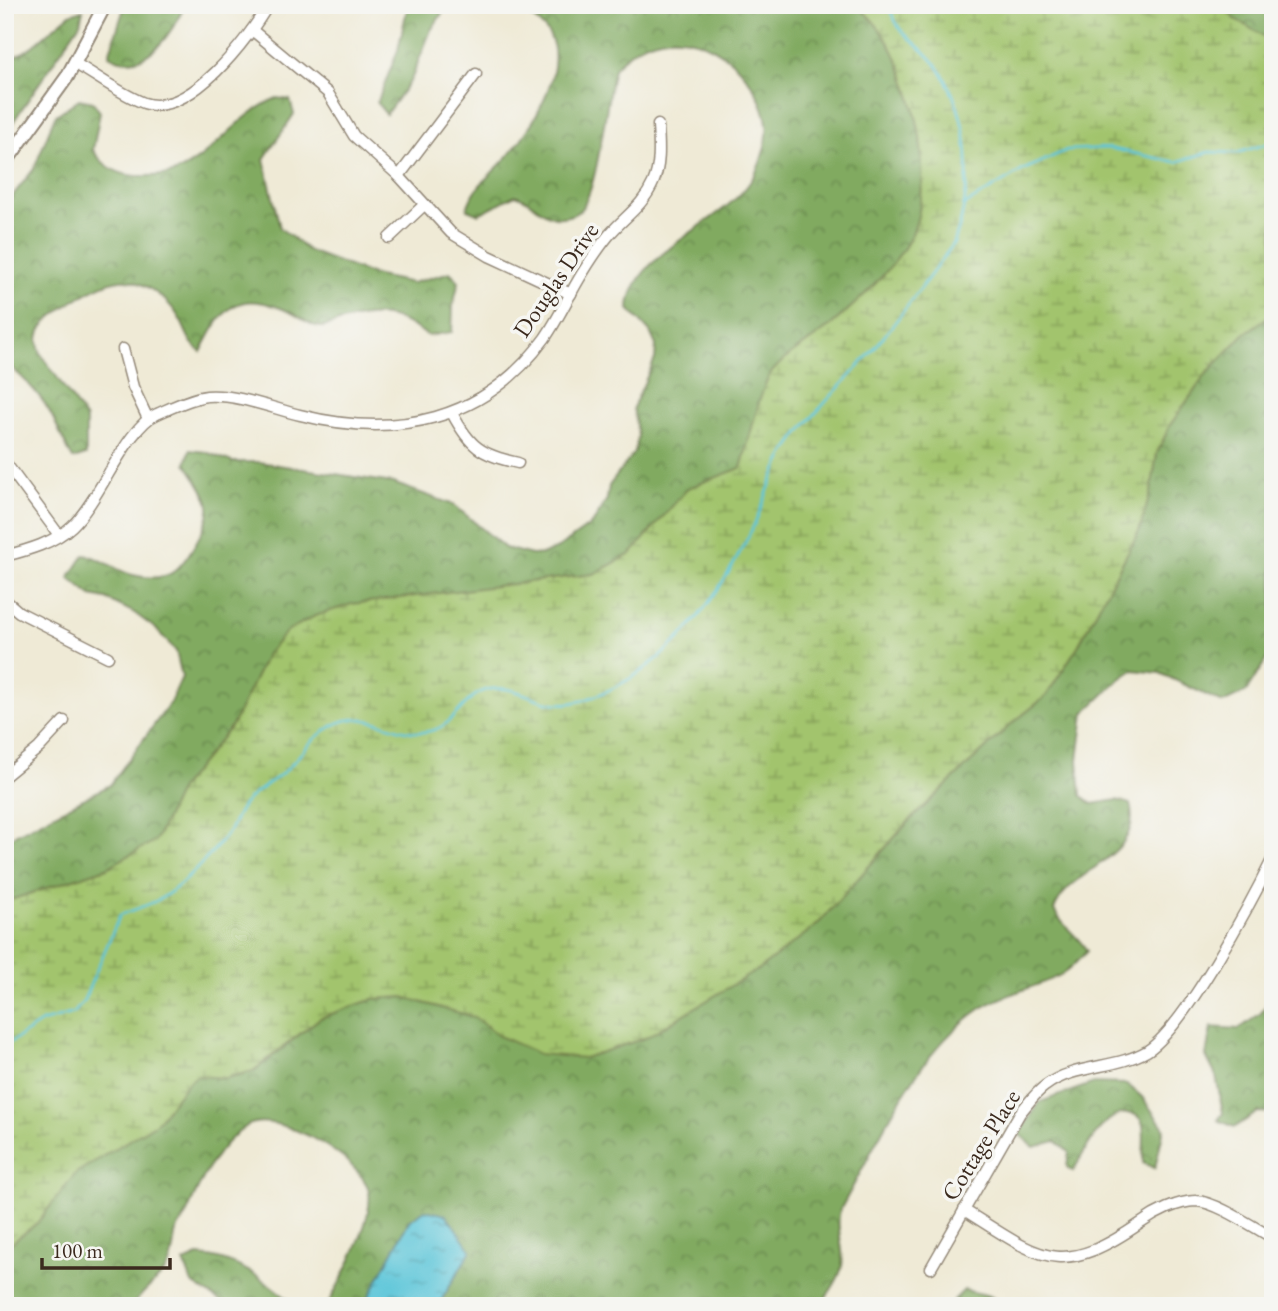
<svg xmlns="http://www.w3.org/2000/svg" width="1278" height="1311" font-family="'EB Garamond',serif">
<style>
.forest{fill:url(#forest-crowns);stroke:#5e6a3f;stroke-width:2}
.wetland{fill:url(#wetland-marsh);stroke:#6e7746;stroke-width:2}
.water{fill:url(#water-ripples);stroke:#4c787c;stroke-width:2}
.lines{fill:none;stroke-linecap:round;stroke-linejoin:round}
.stream{stroke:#5dc6d9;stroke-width:2.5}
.minor-casing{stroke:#958a7a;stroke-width:13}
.tertiary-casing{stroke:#958a7a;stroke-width:16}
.minor{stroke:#fff;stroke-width:10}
.tertiary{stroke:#fff;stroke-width:12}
.labels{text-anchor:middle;stroke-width:7;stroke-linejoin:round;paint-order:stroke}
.street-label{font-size:24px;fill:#3b2a1e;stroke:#f6f6f2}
</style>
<defs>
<pattern id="forest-crowns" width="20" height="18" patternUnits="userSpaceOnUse" patternTransform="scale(1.75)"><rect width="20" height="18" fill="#81aa60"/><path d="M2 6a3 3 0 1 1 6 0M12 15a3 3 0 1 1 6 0" fill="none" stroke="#6b8b4f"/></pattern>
<pattern id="wetland-marsh" width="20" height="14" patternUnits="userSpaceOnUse" patternTransform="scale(1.75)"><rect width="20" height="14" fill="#a2c46d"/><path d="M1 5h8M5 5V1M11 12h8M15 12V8" fill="none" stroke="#859f59"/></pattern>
<pattern id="water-ripples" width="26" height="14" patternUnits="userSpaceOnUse" patternTransform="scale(1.75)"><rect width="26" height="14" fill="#5dc6d9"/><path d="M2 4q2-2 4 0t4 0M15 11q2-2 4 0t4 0" fill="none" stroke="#4ea1af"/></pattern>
</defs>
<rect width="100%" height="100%" fill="#f6f6f2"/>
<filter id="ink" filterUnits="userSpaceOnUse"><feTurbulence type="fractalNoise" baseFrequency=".0143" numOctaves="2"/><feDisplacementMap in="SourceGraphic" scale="14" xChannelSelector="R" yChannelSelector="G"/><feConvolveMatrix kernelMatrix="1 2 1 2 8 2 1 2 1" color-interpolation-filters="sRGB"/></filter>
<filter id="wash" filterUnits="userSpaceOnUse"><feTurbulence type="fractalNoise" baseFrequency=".00686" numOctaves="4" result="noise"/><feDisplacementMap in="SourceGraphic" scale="28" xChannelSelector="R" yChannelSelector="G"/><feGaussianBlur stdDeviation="1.57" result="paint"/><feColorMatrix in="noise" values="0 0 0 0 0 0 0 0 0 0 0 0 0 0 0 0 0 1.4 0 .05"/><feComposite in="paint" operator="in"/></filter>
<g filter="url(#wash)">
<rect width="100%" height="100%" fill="#efead6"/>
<g class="forest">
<path d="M125,5h60c-13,28 -41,72 -76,50z"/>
<path d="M408,5h40l-17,25 -20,50 -25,34 -9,-11 21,-53z"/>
<path d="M513,5h343c32,24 47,63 57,100 11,35 15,102 -4,135 -18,32 -51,62 -79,86 -19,16 -41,26 -58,46 -11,14 -24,75 -31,96l-53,20 -57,66 -37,20 -242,30 -85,50 -34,70 -53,65 -24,51 -49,28 -102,34v-62l105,-55 60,-82 12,-26 -6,-26 -20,-22 -23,-17 -27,-13 -15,-3 -22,-18 15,-23c19,2 31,16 49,20 11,3 27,4 37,-1 15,-8 41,-52 39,-68 -2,-14 -16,-31 -23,-43l4,-13 16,2 26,10h27l134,21 61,22 51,43 27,7 12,-1 14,-6 35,-25 14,-24 2,-13 26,-35 3,-15 -5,-28 22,-49 1,-14 -6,-13 -21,-23c1,-54 90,-84 119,-124 10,-13 17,-33 19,-50 2,-18 -6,-35 -15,-50 -32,-50 -98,-68 -138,-16 -8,29 -16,126 -35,142 -6,5 -20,8 -27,5 -14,-4 -21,-17 -37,-21l-36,19 -12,-5c6,-23 27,-36 42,-54 23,-27 58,-83 41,-119 -7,-13 -24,-23 -37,-31z"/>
<path d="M1221,5h52v37l-38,-23z"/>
<path d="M83,10l-3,13 -75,111v-72l24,-13 41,-35z"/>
<path d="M277,98l13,2 4,14 -30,45 16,69 29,23 64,24 39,8 38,-11 9,9 -6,25 -1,26 -24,4c-30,-21 -45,-25 -81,-16 -8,1 -18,7 -26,7 -9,0 -21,-10 -29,-14 -54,-25 -68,-8 -91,39 -14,-10 -14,-22 -23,-36 -10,-17 -38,-39 -58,-36 -18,2 -50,22 -63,33 -15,11 -24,22 -16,41l45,65v36l-13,4c-8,-14 -13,-27 -20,-41 -10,-21 -30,-41 -48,-56v-157l29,-36 21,-53 24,-17 14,3 7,10 -7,38c10,16 25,25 44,26 12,0 28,1 39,-4 38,-16 61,-58 101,-74z"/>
<path d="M1273,313v336l-27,43 -23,11 -63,-30 -27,-3 -13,9 -36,34 -6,47 3,35 11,9 25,-4 13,4c15,54 -63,65 -76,106 9,18 24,25 33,41 -7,7 -15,17 -23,22 -26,15 -58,19 -84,36 -68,47 -101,132 -140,201 -5,20 5,37 2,56 -3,14 -14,28 -22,40h-382l33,-56 -46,-40 -16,11 -45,85h-37c14,-25 47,-85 42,-114 -5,-32 -94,-84 -122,-66 -33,21 -47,57 -62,91 -3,6 -9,12 -10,18 -2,11 -2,21 -7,31 -6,14 -25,22 -35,40h-128v-58l32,-25 39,-50 80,-50 34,-43 8,-4 28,2 28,-7 66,-53 53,-19 30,-2 71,20 25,19 85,22 61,-20 117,-71 56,-43 90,-102 102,-97 36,-29 32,-50 61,-115 12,-40 6,-38 13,-28 37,-52 37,-39z"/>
<path d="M1273,995v118l-15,-1 -23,15 -17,-7 5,-7 -7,-37 -10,-20 5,-29 28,2 22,-16z"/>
<path d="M1094,1083l33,1 15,13 22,31 -9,40 -12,-5c0,-12 2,-26 0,-38 -1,-5 -5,-10 -10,-11 -29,-7 -48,38 -60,57l-6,-4 2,-15 -13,-11 -22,6 -15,-13 21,-32z"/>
<path d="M198,1256c39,1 69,26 98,50h-68l-36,-23 -8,-21z"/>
<path d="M964,1290l27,6 10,10h-44l-3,-6z"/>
</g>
<path class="wetland" d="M856,5h365l14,14 38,23v271l-29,21 -37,39 -37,52 -13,28 -6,38 -12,40 -61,115 -32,50 -36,29 -102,97 -90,102 -56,43 -117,71 -61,20 -45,-4 -40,-18 -25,-19 -71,-20 -30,2 -53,19 -67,53 -27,7 -28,-2 -8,4 -34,43 -80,50 -39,50 -32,25v-346l102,-34 49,-28 24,-51 53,-65 34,-70 20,-23 28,-15 37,-12 242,-30 37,-20 57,-66 53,-20c7,-21 19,-81 31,-96 17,-20 39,-30 58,-46 28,-24 61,-54 79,-86 19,-33 15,-100 4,-135 -10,-37 -25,-76 -57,-100z"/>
<path class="water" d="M425,1210l21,5 25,35 -33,56h-74l45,-85z"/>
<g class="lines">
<g class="stream">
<path d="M963,206l60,-36 44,-20 41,-2 68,14 33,-10 28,1 36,-11"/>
<path d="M5,1046l37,-24 32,-9 9,-11 37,-87c13,-5 26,-9 38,-15 23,-12 56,-48 71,-69 5,-8 8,-18 14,-26 12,-16 32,-23 45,-37 16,-17 25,-32 46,-43 35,-19 62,14 96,6 26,-5 34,-38 61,-42 36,-5 49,26 96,10 80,-27 131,-99 166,-172 12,-25 18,-51 33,-75 25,-39 61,-70 91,-107 27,-33 52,-68 77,-102 21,-58 18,-125 -16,-176 -10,-15 -26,-25 -38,-38 -5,-7 -8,-16 -13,-24"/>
</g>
</g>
</g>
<g filter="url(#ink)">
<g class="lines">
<g class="minor-casing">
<g id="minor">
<path d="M252,30l76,63 26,43 45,40 52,57 38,23 82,38"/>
<path d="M74,63c22,12 46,31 70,40 45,15 105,-65 124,-98"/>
<path d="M399,176l77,-102"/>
<path d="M389,238l35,-33"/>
<path d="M123,349l10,38 15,32"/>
<path d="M452,413c18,34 29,42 66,50"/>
<path d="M5,462l54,73"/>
<path d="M5,556c23,-6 49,-13 67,-30 28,-26 55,-100 85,-112 16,-7 34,-16 50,-18 31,-2 64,12 93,19 96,24 184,7 245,-77 14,-20 24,-43 37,-64 8,-13 17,-27 27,-39 15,-18 34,-29 44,-52 8,-18 6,-39 5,-58"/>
<path d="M5,600l14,12 89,45"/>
<path d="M5,776l34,-28 25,-27"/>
<path d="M964,1210c77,48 94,70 177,13 14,-10 37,-22 55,-22 21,1 57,26 77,37"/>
<path d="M931,1268l89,-155c8,-9 15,-20 25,-27 29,-22 71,-17 102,-35 37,-23 105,-150 126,-193"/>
</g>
</g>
<g class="tertiary-casing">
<path id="tertiary" d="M5,163l62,-86 38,-72"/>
</g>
<use href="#minor" class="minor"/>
<use href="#tertiary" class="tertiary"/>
</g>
</g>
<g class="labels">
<g class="street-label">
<text transform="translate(556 280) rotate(-56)" y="8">Douglas Drive</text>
<text transform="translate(981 1145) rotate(-58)" y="8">Cottage Place</text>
</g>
</g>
<rect width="1278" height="1311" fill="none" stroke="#f6f6f2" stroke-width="28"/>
<path d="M42 1258v10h128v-10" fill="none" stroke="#3b2a1e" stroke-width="3.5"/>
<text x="52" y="1258" font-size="21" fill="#3b2a1e" stroke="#f6f6f2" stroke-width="5" paint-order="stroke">100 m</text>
</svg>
